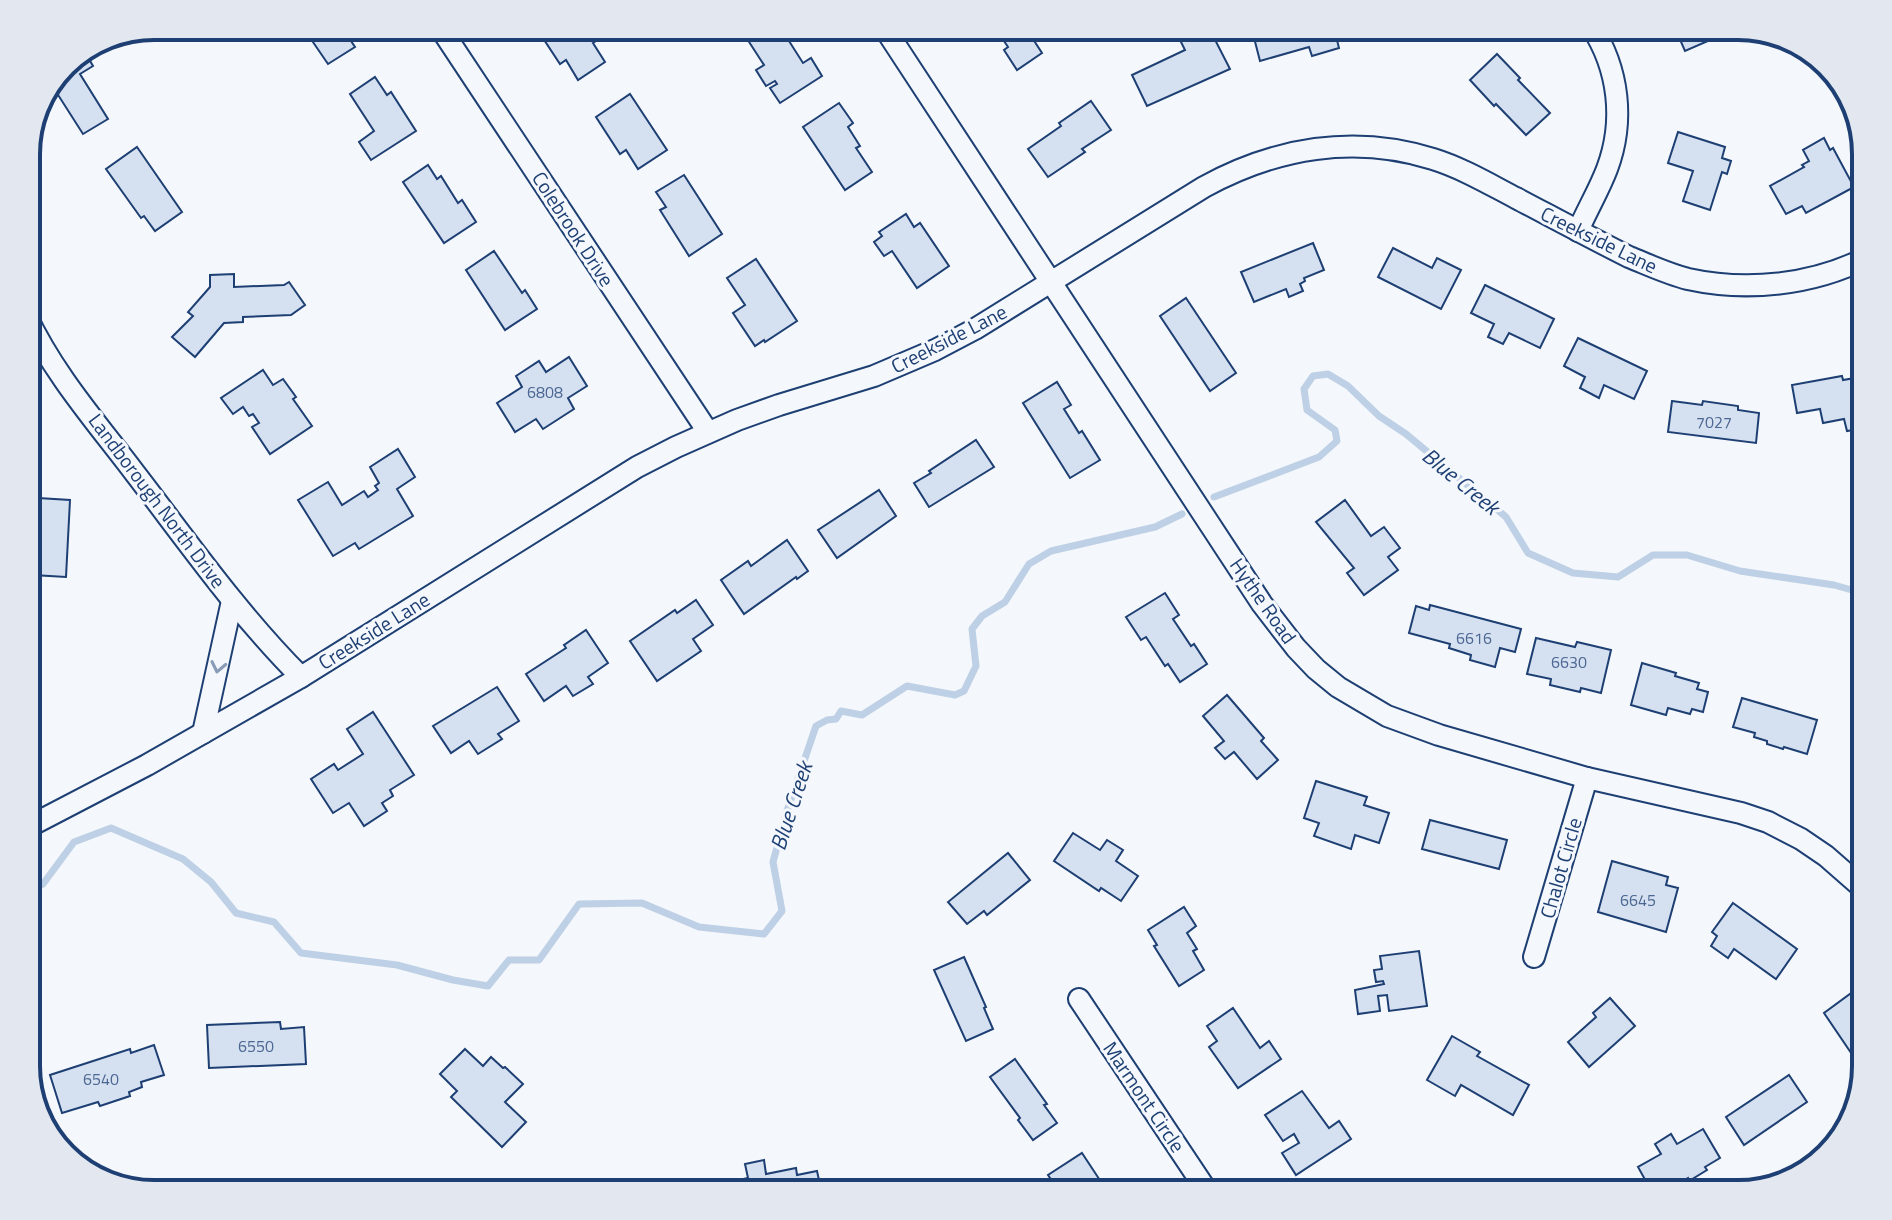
<svg xmlns="http://www.w3.org/2000/svg" width="1892" height="1220" font-family="'Titillium Web',sans-serif">
<style>
.lines{fill:none;stroke-linecap:round;stroke-linejoin:round}
.stream{stroke:#bed0e5;stroke-width:7}
.building{fill:#d5e0f0;stroke:#1d3f73;stroke-width:2}
.street-casing{stroke:#1d3f73;stroke-width:24}
.street{stroke:#f4f7fb;stroke-width:20}
.oneway{stroke:#889bb7}
.labels{text-anchor:middle;stroke-width:6;stroke-linejoin:round;paint-order:stroke}
.number-label{font-size:16px;fill:#4b6792}
.street-label{font-size:20px;fill:#1d3f73;stroke:#f4f7fb}
.water-label{font-size:22px;font-style:italic;fill:#1d3f73;stroke:#f4f7fb}
.rim{fill:none;stroke:#1d3f73;stroke-width:4}
</style>
<rect width="100%" height="100%" fill="#f4f7fb"/>
<g class="lines">
<g class="stream">
<path d="M1214,497l105,-40 18,-16 -2,-11 -28,-20 -3,-21 9,-13 15,-2 20,12 31,30 27,18 100,83 22,36 45,20 45,4 35,-22h34l53,16 94,14 32,9"/>
<path d="M26,891l17,-7 31,-42 37,-14 72,31 28,23 25,31 38,9 27,31 96,12 56,15 35,6 21,-26h30l40,-56 63,-1 57,24 65,7 18,-23 -9,-49 14,-51 29,-85 11,-6 9,-1 5,-8 21,4 45,-29 48,9 9,-4 12,-25 -4,-37 10,-13 23,-14 24,-38 22,-13 104,-24 27,-13"/>
</g>
</g>
<g class="building">
<path d="M302,26h39l14,21 -27,17z"/>
<path d="M535,26h62l7,10 -11,7 12,19 -27,18 -12,-20 -6,4z"/>
<path d="M749,26h26l4,7 3,-3 21,33 8,-5 11,18 -42,27 -10,-15 7,-4 -2,-3 -9,5 -10,-16 8,-5 -22,-34z"/>
<path d="M994,26h40l4,5 -7,5 11,17 -25,17 -13,-20 4,-3z"/>
<path d="M1204,26h4l22,43 -83,37 -15,-31 53,-25 -6,-12z"/>
<path d="M1251,26h109l4,7 -27,7 2,8 -27,8 -3,-9 -49,14z"/>
<path d="M1679,26h41l4,8 -39,17 -10,-23z"/>
<path d="M86,54l7,12 -13,8 28,45 -25,15 -30,-47 11,-24z"/>
<path d="M1497,54l23,24 -2,2 32,33 -24,22 -30,-31 -2,2 -24,-26z"/>
<path d="M375,77l12,18 4,-3 25,39 -45,29 -12,-18 15,-11 -24,-37z"/>
<path d="M630,94l37,56 -29,19 -12,-19 -6,4 -24,-37z"/>
<path d="M1091,101l20,29 -29,19 3,3 -37,25 -20,-28 33,-23 -2,-3z"/>
<path d="M839,103l14,20 -5,4 12,19 -4,2 16,24 -27,18 -42,-63z"/>
<path d="M1678,132l47,15 -3,11 9,3 -4,13 -5,-2 -12,38 -27,-9 10,-30 -25,-8z"/>
<path d="M1824,138l6,12 3,-2 21,39 -48,26 -4,-7 -16,8 -16,-28 34,-19 -2,-2 7,-4 -6,-11z"/>
<path d="M137,147l45,65 -27,19 -11,-15 -3,2 -35,-49z"/>
<path d="M428,165l9,14 4,-3 17,27 4,-3 14,22 -32,21 -41,-61z"/>
<path d="M684,175l38,59 -33,22 -29,-46 6,-3 -10,-15z"/>
<path d="M906,214l8,13 6,-4 29,43 -32,22 -25,-37 -8,5 -10,-14 8,-6 -3,-4z"/>
<path d="M1313,243l11,27 -20,8 1,3 -5,3 3,7 -14,6 -3,-8 -32,13 -13,-30z"/>
<path d="M1393,248l39,20 5,-10 24,12 -20,39 -63,-32z"/>
<path d="M494,251l28,42 3,-3 12,19 -32,21 -39,-60z"/>
<path d="M756,259l41,62 -32,21 -1,-2 -9,6 -22,-33 12,-8 -18,-27z"/>
<path d="M234,274v13l50,-2 5,-3 16,23 -14,10 -48,2v5l-19,1 -29,34 -23,-20 21,-21 -5,-4 22,-25v-12z"/>
<path d="M1485,285l69,34 -14,29 -31,-15 -6,11 -15,-7 6,-13 -23,-11z"/>
<path d="M1186,298l50,75 -26,18 -50,-75z"/>
<path d="M1578,338l69,33 -13,28 -30,-14 -5,13 -19,-10 5,-11 -21,-11z"/>
<path d="M569,357l18,29 -19,12 6,11 -31,20 -7,-10 -21,13 -18,-29 25,-16 -6,-11 23,-15 7,11z"/>
<path d="M263,370l10,15 10,-6 13,18 -3,2 19,27 -42,28 -18,-27 7,-4 -6,-9 -4,2 -6,-9 -10,7 -12,-16z"/>
<path d="M1842,376l1,4 23,-4v39h-3l2,13 -18,3 -3,-12 -21,4 -3,-14 -23,4 -5,-28z"/>
<path d="M1057,382l14,23 -7,4 15,24 3,-2 18,29 -30,18 -47,-75z"/>
<path d="M1672,401l30,4 1,-4 35,5v4l21,3 -3,30 -88,-11z"/>
<path d="M976,440l18,27 -65,40 -15,-24 17,-10 -2,-2z"/>
<path d="M398,449l17,28 -18,12 16,27 -54,33 -4,-6 -22,13 -35,-56 30,-18 14,23 22,-14 4,6 10,-7 -3,-4 4,-3 -9,-16z"/>
<path d="M879,490l17,26 -59,42 -19,-28z"/>
<path d="M38,498l32,2 -4,77 -33,-2 1,-11 -8,-1v-20h10z"/>
<path d="M1345,500l26,36 13,-9 16,21 -12,9 10,13 -34,25 -17,-22 7,-5 -38,-46z"/>
<path d="M787,540l21,31 -11,8 -1,-2 -52,37 -23,-34 27,-19 3,5z"/>
<path d="M1165,593l14,22 -6,4 18,27 3,-2 13,20 -27,18 -12,-18 -3,2 -19,-29 -5,3 -15,-23z"/>
<path d="M696,600l17,25 -20,14 8,12 -44,30 -27,-40 45,-31 2,3z"/>
<path d="M1430,605l91,24 -6,23 -15,-4 -5,19 -25,-7 1,-5 -22,-7 1,-4 -41,-11 7,-27 13,4z"/>
<path d="M586,630l22,33 -20,14 5,7 -20,12 -7,-10 -22,15 -18,-27 40,-26 -2,-3z"/>
<path d="M1536,638l39,9 2,-5 34,8 -10,43 -20,-5 -1,4 -30,-7 1,-6 -24,-5z"/>
<path d="M1642,663l34,10 -1,3 24,7 -2,6 11,3 -5,20 -11,-3 -2,5 -22,-6 -2,7 -35,-10z"/>
<path d="M497,687l22,34 -21,13 4,5 -24,15 -9,-13 -18,12 -18,-27z"/>
<path d="M1227,695l37,43 -3,3 17,19 -21,19 -23,-27 -9,7 -10,-11 9,-7 -21,-25z"/>
<path d="M1742,698l75,22 -10,34 -23,-7 -1,2 -16,-5v-3l-13,-4 1,-4 -22,-6z"/>
<path d="M373,712l41,63 -24,15 3,6 -11,7 5,8 -23,15 -15,-23 -16,10 -22,-34 23,-15 4,6 25,-16 -16,-25z"/>
<path d="M1316,781l51,16 -3,8 25,8 -10,30 -24,-8 -4,14 -37,-13 5,-13 -15,-5z"/>
<path d="M1430,820l77,20 -8,29 -77,-20z"/>
<path d="M1073,833l27,17 7,-10 16,10 -7,11 22,15 -17,25 -20,-13 -2,3 -45,-30z"/>
<path d="M1008,853l22,27 -43,35 -3,-4 -17,13 -19,-22z"/>
<path d="M1612,861l56,16 -2,8 12,3 -12,44 -68,-20z"/>
<path d="M1733,903l64,46 -21,30 -42,-30 -6,9 -17,-12 6,-10 -5,-4z"/>
<path d="M1184,907l12,19 -9,7 10,16 -4,2 11,19 -25,16 -25,-40 3,-1 -9,-15z"/>
<path d="M1419,951l8,55 -38,5 -2,-16 -9,1 2,15 -22,3 -3,-24 29,-6 -1,-3 -7,1 -2,-12 8,-1 -2,-13z"/>
<path d="M964,957l22,50 -2,1 9,21 -27,12 -32,-71z"/>
<path d="M1854,991l12,17v58l-2,6 -40,-59z"/>
<path d="M1610,998l25,28 -46,41 -21,-25 28,-25 -3,-4z"/>
<path d="M1233,1008l27,40 9,-7 12,18 -43,29 -29,-41 8,-6 -10,-15z"/>
<path d="M280,1022l1,7 23,-2 2,37 -97,4 -2,-43z"/>
<path d="M1452,1036l28,16 -3,4 52,29 -16,30 -52,-30 -6,11 -28,-16z"/>
<path d="M154,1045l10,30 -23,7 1,5 -13,5 1,4 -30,10 -2,-4 -36,11 -12,-38 80,-26 1,4z"/>
<path d="M465,1049l18,17 8,-9 12,11 2,-1 18,17 -18,18 21,20 -24,25 -51,-50 6,-6 -17,-17z"/>
<path d="M1015,1059l32,45 -3,1 13,18 -24,17 -15,-20 2,-2 -30,-41z"/>
<path d="M1789,1075l18,27 -63,43 -18,-28z"/>
<path d="M1302,1091l27,37 10,-7 12,18 -55,36 -14,-22 17,-10 -5,-9 -11,7 -18,-26z"/>
<path d="M1703,1129l17,29 -15,9 2,3 -18,11 -1,-3 -27,16h-8l-15,-27 23,-13 -6,-10 16,-10 6,10z"/>
<path d="M1082,1153l27,41h-48l-13,-19z"/>
<path d="M764,1160l2,14 30,-6 1,7 20,-4 5,23h-76l-3,-15 5,-1 -3,-14z"/>
</g>
<g class="lines">
<g class="street-casing">
<g id="street">
<path d="M439,26l269,406"/>
<path d="M883,26l379,578 34,44 20,21 22,18 49,29 52,19 148,43 154,35 27,9 33,17 25,17 40,35"/>
<path d="M1578,231c9,-21 21,-41 29,-62 18,-48 12,-100 -16,-143"/>
<path d="M26,315c27,58 70,107 108,157 54,70 104,142 167,205"/>
<path d="M203,733l29,-132"/>
<path d="M26,828l121,-63 154,-88 336,-210 39,-20 61,-27 42,-15 95,-29 61,-26 40,-21 229,-142c71,-39 150,-53 229,-28 29,9 56,25 83,39 38,20 75,40 113,59 20,8 39,17 59,22 59,13 124,6 178,-21"/>
<path d="M1534,957l53,-179"/>
<path d="M1079,999l130,195"/>
</g>
</g>
<use href="#street" class="street"/>
</g>
<defs><path id="oneway-chevron" d="M-2-3.5L2.5 0L-2 3.5" fill="none" stroke-width="1.6" stroke-linecap="round" stroke-linejoin="round" transform="scale(2)"/></defs>
<use class="oneway" href="#oneway-chevron" transform="translate(218 667) rotate(102)"/>
<g class="labels">
<g class="number-label">
<text x="545" y="398">6808</text>
<text x="1714" y="428">7027</text>
<text x="1474" y="644">6616</text>
<text x="1569" y="668">6630</text>
<text x="1638" y="906">6645</text>
<text x="256" y="1052">6550</text>
<text x="101" y="1085">6540</text>
</g>
<g class="street-label">
<text transform="translate(573 229) rotate(57)" y="7">Colebrook Drive</text>
<text transform="translate(1599 240) rotate(26)" y="7">Creekside Lane</text>
<text transform="translate(949 339) rotate(-27)" y="7">Creekside Lane</text>
<text transform="translate(157 501) rotate(53)" y="7">Landborough North Drive</text>
<text transform="translate(1263 601) rotate(55)" y="7">Hythe Road</text>
<text transform="translate(374 631) rotate(-32)" y="7">Creekside Lane</text>
<text transform="translate(1561 868) rotate(-74)" y="7">Chalot Circle</text>
<text transform="translate(1144 1097) rotate(56)" y="7">Marmont Circle</text>
</g>
<g class="water-label">
<text transform="translate(1461 481) rotate(39)" y="8">Blue Creek</text>
<text transform="translate(791 806) rotate(-72)" y="8">Blue Creek</text>
</g>
</g>
<path d="M0 0H1892V1220H0ZM154 40H1738A114 114 0 0 1 1852 154V1066A114 114 0 0 1 1738 1180H154A114 114 0 0 1 40 1066V154A114 114 0 0 1 154 40Z" fill="#e3e8f0" fill-rule="evenodd"/>
<path class="rim" d="M154 40H1738A114 114 0 0 1 1852 154V1066A114 114 0 0 1 1738 1180H154A114 114 0 0 1 40 1066V154A114 114 0 0 1 154 40Z"/>
</svg>
